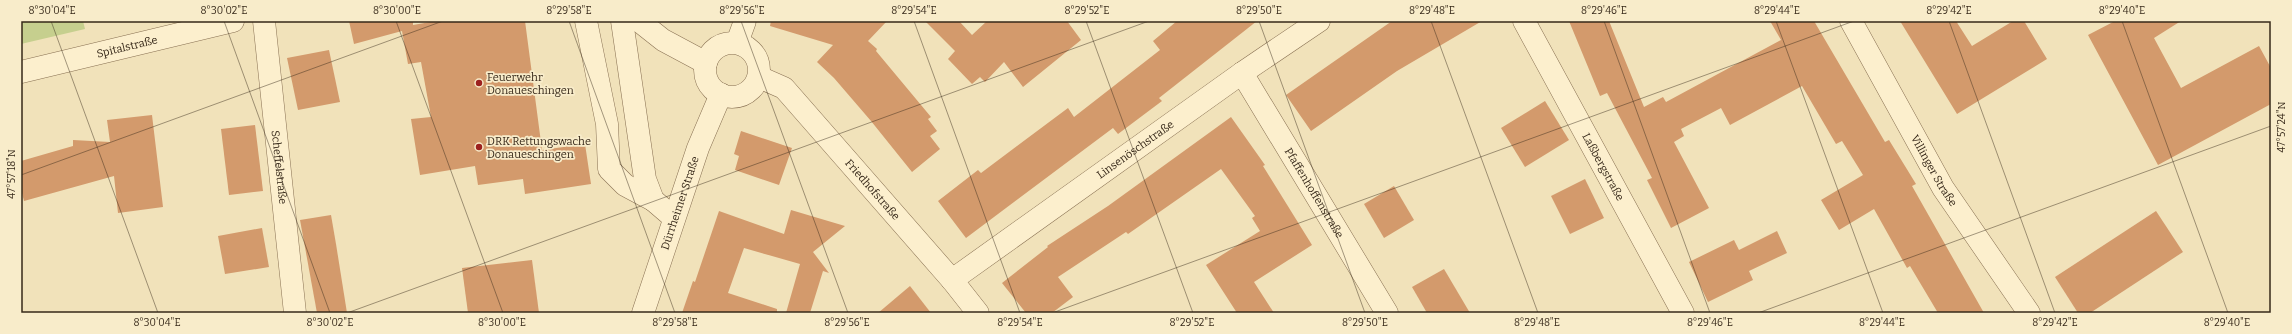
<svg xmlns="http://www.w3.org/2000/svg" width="2292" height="334" font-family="Bitter,serif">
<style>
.green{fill:#c6cf8e}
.building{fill:#d39a6c}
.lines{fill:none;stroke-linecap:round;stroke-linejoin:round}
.minor-casing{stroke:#897153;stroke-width:23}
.minor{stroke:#fcefcd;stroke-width:22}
.ticks{fill:none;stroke:#362819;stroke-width:1;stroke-opacity:0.45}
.poi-dot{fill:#9c211f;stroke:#f8ecca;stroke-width:1.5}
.labels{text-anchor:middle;stroke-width:3.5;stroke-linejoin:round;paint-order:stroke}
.street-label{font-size:11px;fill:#362819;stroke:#f8ecca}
.poi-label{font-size:11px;fill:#362819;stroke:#f8ecca;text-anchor:start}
.neatline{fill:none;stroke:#362819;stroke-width:1.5}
.ticks-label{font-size:10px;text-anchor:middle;fill:#362819}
</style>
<rect width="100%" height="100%" fill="#f1e2ba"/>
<path class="green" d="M21,21h62l2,8 -64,15z"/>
<g class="building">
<path d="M349,21h64v4l23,-4h89l17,129 43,-6 6,40 -66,10 -2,-15 -45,6 -3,-19 -55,9 -9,-56 20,-2 -10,-55 -13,2 -6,-33 -48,13z"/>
<path d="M771,21h116l-19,20 9,8 -1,2 55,66 -3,2 9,12 -7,5 10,13 -28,23 -41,-51 -37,-43 -17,-16 16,-17 -63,-19z"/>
<path d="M925,21h34l13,14 15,-14h80l14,19 -58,47 -19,-25 -19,20 -5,-5 -8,7 -24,-25 7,-8z"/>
<path d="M1177,21h80l-98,77 3,3 -44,33 -5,-6 -147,110 -28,-37 40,-31 3,3 87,-65 6,9 86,-67 -7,-9z"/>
<path d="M1392,21h90l-85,50 -86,60 -25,-36z"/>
<path d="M1569,21h40l35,86 19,-10 3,5 115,-62 -11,-19h44l71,121 4,-2 27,44 -4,2 72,127h-46l-28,-47 -3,2 -33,-59 -35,21 -18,-30 42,-25 -21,-34 -6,3 -34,-58 -72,39 -9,-17 -40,21 3,7 -10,6 35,66 -38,20 -24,-48 5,-2 -45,-85 -7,3z"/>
<path d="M1900,21h56l16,25 41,-25h11l23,38 -90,55z"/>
<path d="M2115,21h66l-27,17 27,50 78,-42 12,22v36l-113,61 -70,-130z"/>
<path d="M329,50l11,52 -42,8 -11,-52z"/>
<path d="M1545,101l24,39 -44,27 -24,-39z"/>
<path d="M152,115l11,92 -45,6 -4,-37 -90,25 -3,-12v-28l52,-15v-6l37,2 -3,-22z"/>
<path d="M1231,117l34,48 -2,1 49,79 -58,37 20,31h-37l-31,-48 54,-34 -8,-13 3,-2 -34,-47 -93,65 -2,-2 -68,45 15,20 -21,16h-26l-24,-30 46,-36 -1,-1 61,-40z"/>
<path d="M255,125l8,66 -34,4 -8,-66z"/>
<path d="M741,131l51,17 -13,37 -44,-15 4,-14 -5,-2z"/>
<path d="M1585,179l19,39 -34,16 -19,-38z"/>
<path d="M1394,186l20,34 -30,18 -20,-34z"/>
<path d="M791,210l54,16 -32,26 16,21 -6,-2 -13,42h-24l14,-49 -56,-16 -16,45 49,16v4h-95l11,-32 2,1 24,-71 65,23z"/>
<path d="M2156,211l27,41 -93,61h-12l-23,-36z"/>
<path d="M331,215l5,29 11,69h-30l-17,-93z"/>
<path d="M262,228l7,39 -44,7 -7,-38z"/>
<path d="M1777,231l10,22 -38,18 4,9 -45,22 -19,-40 45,-22 5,10z"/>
<path d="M532,260l7,53h-71l-6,-45z"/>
<path d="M1444,269l26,44h-43l-15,-26z"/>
<path d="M910,286l21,27h-53z"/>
</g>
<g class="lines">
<g class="minor-casing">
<g id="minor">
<path id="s1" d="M264,21l31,292"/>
<path d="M586,21l21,103 2,45 16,16 28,15"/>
<path d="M622,21l23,158 8,21 21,18"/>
<path d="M639,21l24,19 43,23"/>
<path id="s2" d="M1524,21l159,292"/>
<path id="s3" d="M1851,21l92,167 86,125"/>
<path d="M737,43l8,-22"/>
<circle cx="732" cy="70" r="27"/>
<path id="s4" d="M21,72l212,-51"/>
<path id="s5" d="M1242,73l145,240"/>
<path id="s6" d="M759,77l25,11 168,192 26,33"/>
<path id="s7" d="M952,280l290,-207 77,-52"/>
<path id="s8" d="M643,313l55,-165 23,-54"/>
</g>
</g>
<use href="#minor" class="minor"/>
</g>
<path class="ticks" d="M51,21l107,292M224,21l106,292M396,21l107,292M569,21l106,292M741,21l107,292M914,21l106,292M1086,21l107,292M1259,21l106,292M1431,21l107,292M1604,21l106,292M1776,21l107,292M1949,21l106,292M2122,21l106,292M21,175l422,-154M347,313l802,-292M1052,313l802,-292M1758,313l513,-187"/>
<g class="poi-dot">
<circle cx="479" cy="83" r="4"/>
<circle cx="479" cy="147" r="4"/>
</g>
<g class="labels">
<g class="street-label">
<text dy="4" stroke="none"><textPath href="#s4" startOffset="109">Spitalstraße</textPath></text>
<text dy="4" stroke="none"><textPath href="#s7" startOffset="225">Linsenöschstraße</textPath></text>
<text dy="4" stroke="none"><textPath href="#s1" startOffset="147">Scheffelstraße</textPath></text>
<text dy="4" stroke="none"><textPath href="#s2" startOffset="166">Laßbergstraße</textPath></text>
<text dy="4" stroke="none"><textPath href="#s3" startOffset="171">Villinger Straße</textPath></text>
<text dy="4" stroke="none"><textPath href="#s6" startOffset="162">Friedhofstraße</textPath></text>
<text dy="4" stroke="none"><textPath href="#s5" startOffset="140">Pfaffenhoffenstraße</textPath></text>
<text dy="4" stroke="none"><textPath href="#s8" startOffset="116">Dürrheimer Straße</textPath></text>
</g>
<g class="poi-label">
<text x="487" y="81">Feuerwehr<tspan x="487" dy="13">Donaueschingen</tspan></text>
<text x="487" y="145">DRK Rettungswache<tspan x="487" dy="13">Donaueschingen</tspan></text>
</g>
</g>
<rect width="2292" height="334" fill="none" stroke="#f8ecca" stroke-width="44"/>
<rect x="22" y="22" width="2248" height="290" class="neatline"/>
<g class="ticks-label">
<text x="52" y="14">8°30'04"E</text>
<text x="224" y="14">8°30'02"E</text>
<text x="397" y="14">8°30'00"E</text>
<text x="569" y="14">8°29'58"E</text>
<text x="742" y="14">8°29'56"E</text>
<text x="914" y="14">8°29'54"E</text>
<text x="1087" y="14">8°29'52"E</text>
<text x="1259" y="14">8°29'50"E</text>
<text x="1432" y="14">8°29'48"E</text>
<text x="1604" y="14">8°29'46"E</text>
<text x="1777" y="14">8°29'44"E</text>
<text x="1949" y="14">8°29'42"E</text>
<text x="2122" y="14">8°29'40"E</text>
<text transform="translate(2281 127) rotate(-90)" y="4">47°57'24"N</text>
<text transform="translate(11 174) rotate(-90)" y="4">47°57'18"N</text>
<text x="157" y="326">8°30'04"E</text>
<text x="330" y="326">8°30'02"E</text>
<text x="502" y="326">8°30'00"E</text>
<text x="675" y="326">8°29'58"E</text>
<text x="847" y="326">8°29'56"E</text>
<text x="1020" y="326">8°29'54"E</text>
<text x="1192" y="326">8°29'52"E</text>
<text x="1365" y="326">8°29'50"E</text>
<text x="1537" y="326">8°29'48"E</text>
<text x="1710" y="326">8°29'46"E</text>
<text x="1882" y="326">8°29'44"E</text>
<text x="2055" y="326">8°29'42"E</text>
<text x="2227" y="326">8°29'40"E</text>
</g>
</svg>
